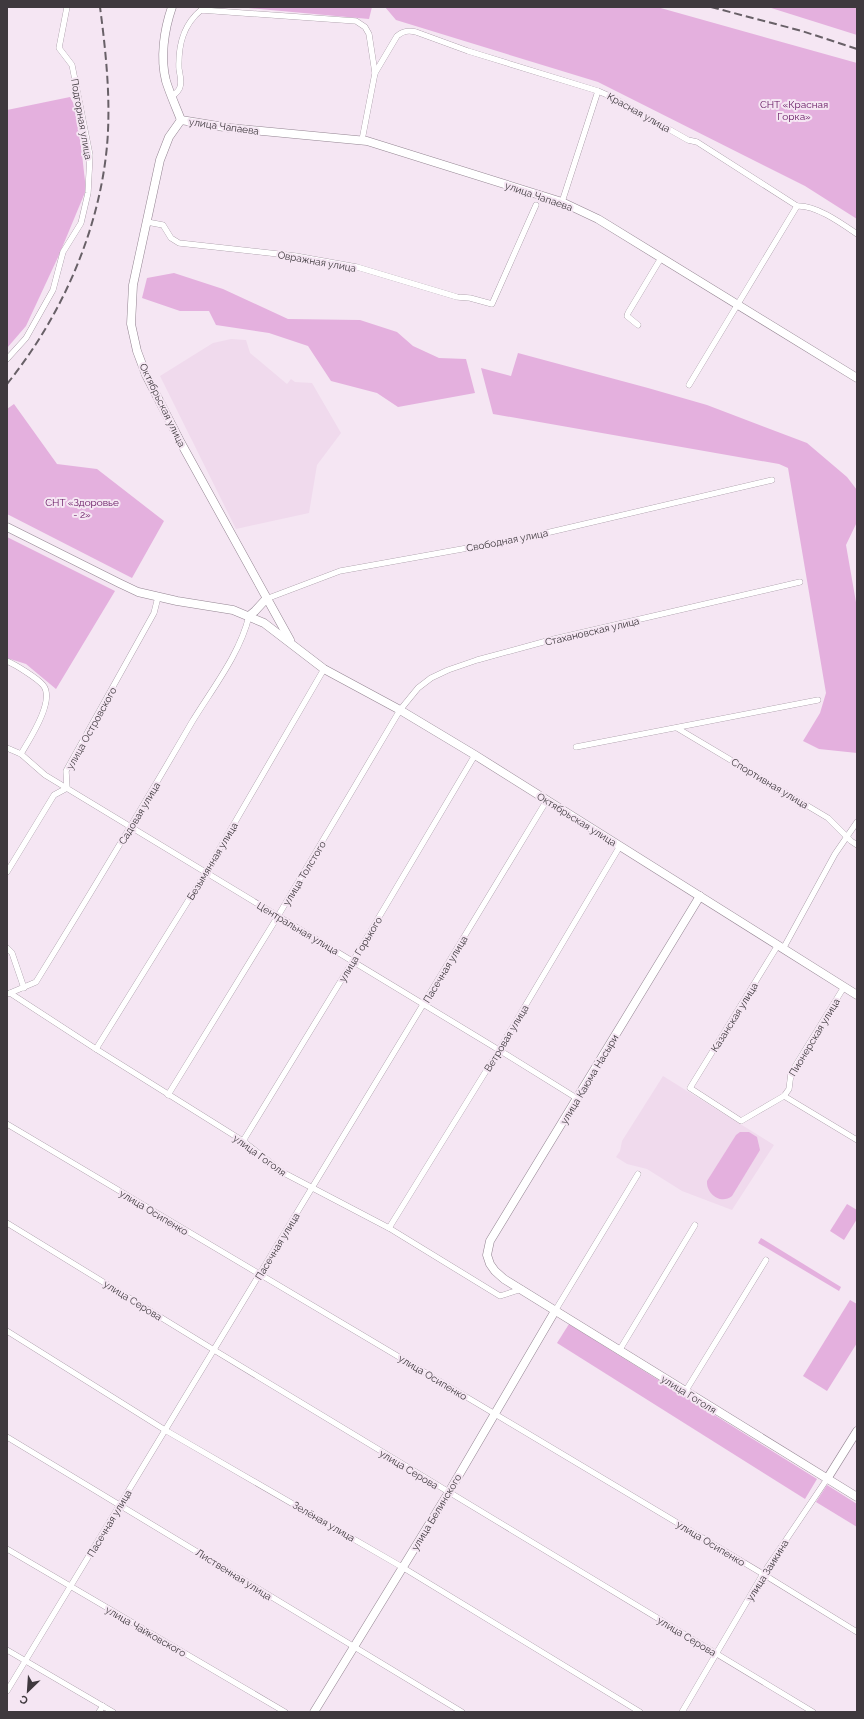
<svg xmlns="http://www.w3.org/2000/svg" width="864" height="1719" font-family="Raleway,sans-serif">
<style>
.built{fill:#f0daed}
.green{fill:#e4b0de}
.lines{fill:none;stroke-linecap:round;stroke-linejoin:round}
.street-casing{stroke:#938491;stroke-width:6}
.secondary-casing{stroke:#938491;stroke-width:9}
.street{stroke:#fff;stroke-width:5.5}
.secondary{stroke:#fff;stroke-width:8}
.rail{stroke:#686067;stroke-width:2;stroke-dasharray:8 4;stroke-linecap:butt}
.labels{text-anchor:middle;stroke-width:4;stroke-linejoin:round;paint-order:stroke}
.park-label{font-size:10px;fill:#62125e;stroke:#f5e6f3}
.street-label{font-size:10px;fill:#3f393e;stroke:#f5e6f3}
</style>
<rect width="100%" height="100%" fill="#f5e6f3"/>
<g class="built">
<path d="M231,339l15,1 4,13 37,31 4,-5 4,3 17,1 29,50 -24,32 -8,48 -73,16 -76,-153 53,-33z"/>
<path d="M663,1076l111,69 -42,65 -50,-19 -35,-22 -20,-5 -11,-7 4,-6 2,-10z"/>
</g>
<g class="green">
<path d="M238,7h134l-3,12z"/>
<path d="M385,7h272l200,56v156l-52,-33 -207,-104 -202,-62z"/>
<path d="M768,7h89v28z"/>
<path d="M70,97l7,13 9,80 -27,65 -33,71 -19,22v-238z"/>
<path d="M174,273l49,16 65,30 72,1 37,12 16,14 26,12 27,1 9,34 -77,14 -21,-14 -46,-12 -23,-35 -39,-13 -53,-8 -7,-14h-29l-38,-13 5,-20z"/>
<path d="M518,353l130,35 59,17 100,38 40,34 10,13v32l-11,23 11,63v145l-38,-4 -16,-8 17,-28 6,-20 -38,-225 -9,-4 -286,-50 -12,-46 30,8z"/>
<path d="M14,404l43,60 40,5 67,52 -32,57 -125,-64v-105z"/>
<path d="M7,537l108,54 -59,98 -30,-25 -19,-6z"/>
<path d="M740,1132h9l8,5 3,13 -28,46c-11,9 -26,-2 -25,-15l29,-46z"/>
<path d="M847,1204l10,6v9l-13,21 -14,-9z"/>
<path d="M761,1238l80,49 -2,4 -81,-48z"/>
<path d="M850,1300l7,4v39l-30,48 -24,-15z"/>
<path d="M569,1324l248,155 -12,20 -248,-156z"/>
<path d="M827,1485l30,19v23l-41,-25z"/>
</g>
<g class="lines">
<g class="street-casing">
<g id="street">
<path d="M172,96c3,-2 7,-5 8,-9 2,-5 0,-12 -1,-18 -1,-24 4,-44 22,-59l155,11 9,6 4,7 6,39"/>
<path d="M362,140l13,-67 22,-37c6,-5 11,-6 19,-4l52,19 130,40 14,6 76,43 9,2 100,64c19,-1 44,17 60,28"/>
<path d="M562,202l36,-111"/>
<path d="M147,222l16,3 8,13 8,5 117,13 61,11 100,30 13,1 22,6 44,-99"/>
<path d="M638,325l-11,-9 1,-3 33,-55"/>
<path d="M7,359l19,-21 27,-48 10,-38 18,-29 7,-30 2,-38 -18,-90 -13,-17 8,-41"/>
<path d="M689,385l108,-179"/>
<path d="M266,599l74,-28 189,-34 243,-57"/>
<path d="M7,661c9,4 30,17 36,24 13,15 -14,55 -22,69"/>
<path d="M677,728l151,90 23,23 6,4"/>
<path d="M576,747l242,-47"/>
<path d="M7,748l14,6 24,21 454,275 79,49"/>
<path d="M7,872l47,-77 13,-7 -1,-17 88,-158 4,-16"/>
<path d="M778,945l-88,143 51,33 43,-25 5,-7 2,-16 53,-86"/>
<path d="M7,948l5,5 12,35"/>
<path d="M783,949l52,-95 22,-32"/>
<path d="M10,993l26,-11c53,-86 105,-172 156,-260 20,-33 48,-68 57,-106"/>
<path d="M7,994l3,-1 86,56 147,92 41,32 105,55 111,68 22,-7"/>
<path d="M96,1049l110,-177 118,-203"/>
<path d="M168,1095l110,-179 122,-206 18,-22 13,-10 17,-8 29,-10 77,-21 246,-57"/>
<path d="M784,1096l73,44"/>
<path d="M7,1124l488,290 268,160 94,58"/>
<path d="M243,1141l110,-180 122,-206"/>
<path d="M7,1223l207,127 599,362"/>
<path d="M389,1228l110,-178 121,-204"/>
<path d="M555,1311l83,-137"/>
<path d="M7,1331l158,99 237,137 238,145"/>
<path d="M619,1351l76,-126"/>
<path d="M685,1392l81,-132"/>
<path d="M7,1437l455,275"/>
<path d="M7,1549l278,163"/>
<path d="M7,1650l106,62"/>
<path d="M7,1691l540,-891"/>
<path d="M99,1712l4,-6"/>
<path d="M682,1712l81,-138 64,-95"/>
</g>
</g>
<g class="secondary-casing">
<g id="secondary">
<path d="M172,7c-8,23 -12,51 -6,74 4,13 10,26 15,39"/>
<path d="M181,120l49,8 137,13 195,61 36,17 259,159"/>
<path d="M181,120l-12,17 -9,23 -27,125 -2,39 6,27 9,24 35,68 109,197"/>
<path d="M7,527l112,56 19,9 39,9 56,9 31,13 60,46 76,41 75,45 382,240"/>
<path d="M249,616l6,-5 11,-12"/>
<path d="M700,896l-210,345 -3,14 3,9 5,7 9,8 353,218"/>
<path d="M827,1479l30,-48"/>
<path d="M314,1712l135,-220 106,-181"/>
</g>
</g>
<use href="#street" class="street"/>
<use href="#secondary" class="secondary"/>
<g class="rail">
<path d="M711,7l91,24 55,18"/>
<path d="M7,384c54,-67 92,-152 100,-238 4,-46 -1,-93 -7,-139"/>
</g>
</g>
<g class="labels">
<g class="park-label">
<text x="794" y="108">СНТ «Красная<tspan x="794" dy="12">Горка»</tspan></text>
<text x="82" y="506">СНТ «Здоровье<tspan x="82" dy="12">- 2»</tspan></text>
</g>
<g class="street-label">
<text transform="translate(639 112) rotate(29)" y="4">Красная улица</text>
<text transform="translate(82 119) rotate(80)" y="4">Подгорная улица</text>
<text transform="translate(224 126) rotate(8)" y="4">улица Чапаева</text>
<text transform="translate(539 196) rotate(19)" y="4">улица Чапаева</text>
<text transform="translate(317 261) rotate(10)" y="4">Овражная улица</text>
<text transform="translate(163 405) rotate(64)" y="4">Октябрьская улица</text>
<text transform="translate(507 540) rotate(-11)" y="4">Свободная улица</text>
<text transform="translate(592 631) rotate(-13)" y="4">Стахановская улица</text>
<text transform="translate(91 728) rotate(-61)" y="4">улица Островского</text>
<text transform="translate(770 783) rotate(31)" y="4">Спортивная улица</text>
<text transform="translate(139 813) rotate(-59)" y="4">Садовая улица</text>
<text transform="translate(577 819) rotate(32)" y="4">Октябрьская улица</text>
<text transform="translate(212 861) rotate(-59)" y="4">Безымянная улица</text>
<text transform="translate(304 873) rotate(-59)" y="4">улица Толстого</text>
<text transform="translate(298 928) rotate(31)" y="4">Центральная улица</text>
<text transform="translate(360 949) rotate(-59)" y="4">улица Горького</text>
<text transform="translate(445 969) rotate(-59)" y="4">Пасечная улица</text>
<text transform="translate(734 1017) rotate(-58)" y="4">Казанская улица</text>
<text transform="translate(814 1037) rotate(-59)" y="4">Пионерская улица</text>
<text transform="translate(506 1038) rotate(-59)" y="4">Ветровая улица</text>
<text transform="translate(589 1079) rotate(-59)" y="4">улица Каюма Насыри</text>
<text transform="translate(260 1155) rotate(36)" y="4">улица Гоголя</text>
<text transform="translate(154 1212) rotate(31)" y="4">улица Осипенко</text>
<text transform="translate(277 1246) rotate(-59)" y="4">Пасечная улица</text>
<text transform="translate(133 1300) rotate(32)" y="4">улица Серова</text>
<text transform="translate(433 1377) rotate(31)" y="4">улица Осипенко</text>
<text transform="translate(689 1394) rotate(32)" y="4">улица Гоголя</text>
<text transform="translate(409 1469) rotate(31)" y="4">улица Серова</text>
<text transform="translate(436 1512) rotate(-59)" y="4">улица Белинского</text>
<text transform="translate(324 1521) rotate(30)" y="4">Зелёная улица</text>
<text transform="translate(109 1523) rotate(-59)" y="4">Пасечная улица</text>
<text transform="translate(711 1543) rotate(31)" y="4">улица Осипенко</text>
<text transform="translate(767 1570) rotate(-58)" y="4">улица Заикина</text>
<text transform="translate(234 1574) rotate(32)" y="4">Лиственная улица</text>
<text transform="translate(146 1631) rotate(30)" y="4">улица Чайковского</text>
<text transform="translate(687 1636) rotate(31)" y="4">улица Серова</text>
</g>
</g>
<rect width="864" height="1719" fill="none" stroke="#3f393e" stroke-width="16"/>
<g transform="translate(28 1691) rotate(205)" stroke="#f5e6f3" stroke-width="3" paint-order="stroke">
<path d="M0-3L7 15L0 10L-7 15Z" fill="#3f393e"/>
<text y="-6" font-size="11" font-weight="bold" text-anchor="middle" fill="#3f393e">С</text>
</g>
</svg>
